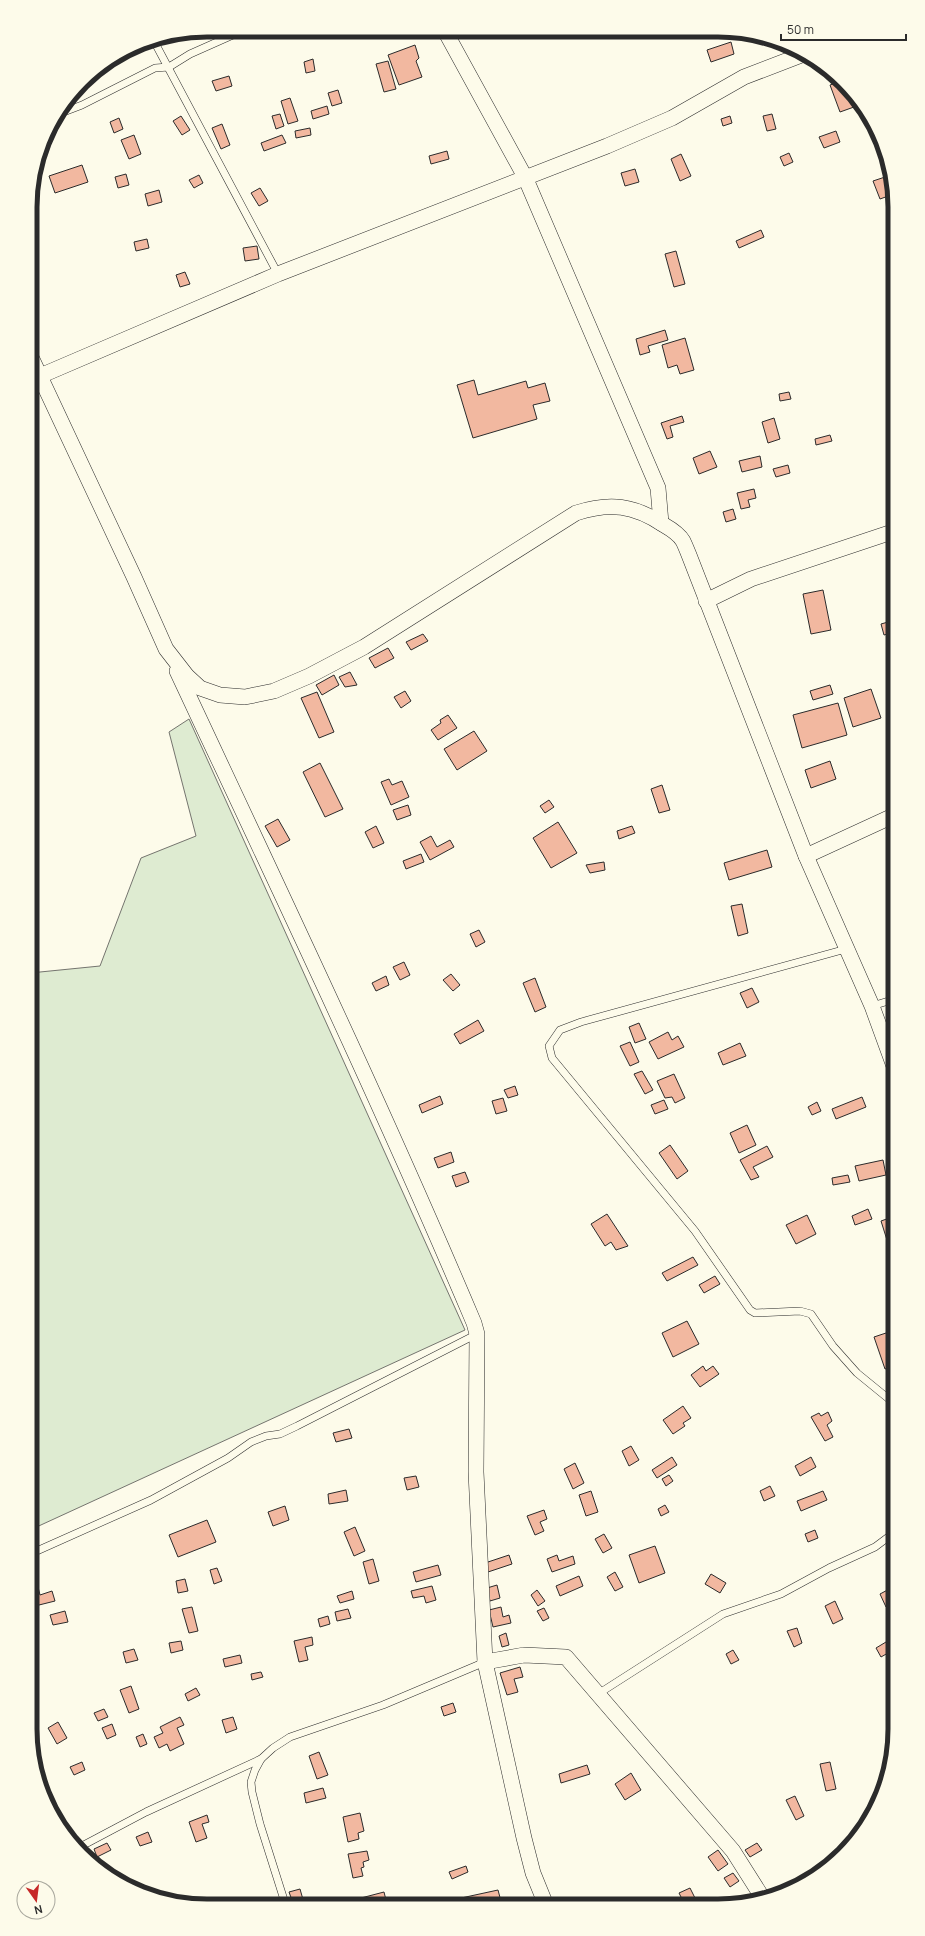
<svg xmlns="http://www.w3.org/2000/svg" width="925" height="1936" font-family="Manrope,sans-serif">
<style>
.green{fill:#deebd1;stroke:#74746e}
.building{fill:#f2b8a0;stroke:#2b2b2b}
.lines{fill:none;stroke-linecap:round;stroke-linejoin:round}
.lane-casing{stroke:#2b2b2b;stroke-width:8}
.street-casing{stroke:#2b2b2b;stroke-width:16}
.lane{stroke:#fdfbea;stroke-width:7}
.street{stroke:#fdfbea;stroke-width:15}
.rim{fill:none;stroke:#2b2b2b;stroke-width:5}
</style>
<rect width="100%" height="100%" fill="#fdfbea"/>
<path class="green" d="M189,719l276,611 -435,200v-557l70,-7 41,-108 55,-22 -27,-104z"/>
<g class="building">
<path d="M365,31h16l-14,5z"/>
<path d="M731,42l3,12 -23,8 -4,-12z"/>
<path d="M415,45l4,13 -3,3 6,16 -23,8 -11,-30z"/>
<path d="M313,59l2,12 -9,2 -2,-11z"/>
<path d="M388,61l8,28 -12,3 -8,-28z"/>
<path d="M229,76l3,10 -16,5 -4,-10z"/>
<path d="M841,81l6,7 7,19 -14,5 -10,-27z"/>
<path d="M338,90l4,13 -10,3 -4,-13z"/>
<path d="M290,98l8,23 -10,3 -7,-23z"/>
<path d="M327,106l2,8 -16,5 -2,-8z"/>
<path d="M280,114l4,12 -8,3 -4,-13z"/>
<path d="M772,114l4,15 -9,2 -4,-15z"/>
<path d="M181,116l9,14 -8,5 -9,-14z"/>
<path d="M730,116l2,7 -9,3 -2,-7z"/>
<path d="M119,118l4,11 -9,4 -4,-11z"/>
<path d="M222,124l8,21 -9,4 -9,-21z"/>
<path d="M310,128l1,7 -15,3 -1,-7z"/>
<path d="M836,131l4,11 -16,6 -5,-11z"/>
<path d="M134,135l7,19 -12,5 -8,-19z"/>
<path d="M282,135l4,8 -22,8 -3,-8z"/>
<path d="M447,151l2,8 -18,5 -2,-8z"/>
<path d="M789,153l4,9 -9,4 -4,-9z"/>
<path d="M681,154l10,22 -11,5 -9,-22z"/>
<path d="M82,165l6,17 -33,11 -6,-17z"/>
<path d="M635,169l4,13 -14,4 -4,-13z"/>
<path d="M126,174l3,11 -11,3 -3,-11z"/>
<path d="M199,175l4,8 -9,5 -5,-8z"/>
<path d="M885,177l6,18 -11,4 -7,-18z"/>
<path d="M260,188l8,13 -9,5 -8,-13z"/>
<path d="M159,190l3,12 -14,4 -3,-12z"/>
<path d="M761,230l3,7 -25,11 -3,-7z"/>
<path d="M147,239l2,9 -13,3 -2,-9z"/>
<path d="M257,246l2,13 -14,2 -2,-13z"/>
<path d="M676,251l9,33 -11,3 -9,-33z"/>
<path d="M185,272l5,12 -10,3 -4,-12z"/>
<path d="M665,330l3,10 -20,6 2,6 -10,3 -4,-16z"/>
<path d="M685,338l9,32 -14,4 -3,-9 -9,3 -6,-23z"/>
<path d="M474,380l4,15 48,-14 2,7 17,-5 5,18 -17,4 4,14 -64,19 -16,-53z"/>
<path d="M789,392l2,7 -11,2 -1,-7z"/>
<path d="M682,416l2,6 -14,4 3,11 -6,2 -6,-16z"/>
<path d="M774,418l6,21 -12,4 -6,-21z"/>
<path d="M830,435l2,6 -16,4 -1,-6z"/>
<path d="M710,451l7,16 -18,7 -6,-16z"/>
<path d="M760,456l2,11 -20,5 -3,-11z"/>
<path d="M788,465l2,8 -14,4 -3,-8z"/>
<path d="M754,489l2,9 -8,2 2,7 -9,2 -4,-16z"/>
<path d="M733,509l3,10 -10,3 -3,-10z"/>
<path d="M823,590l8,40 -20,4 -8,-40z"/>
<path d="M895,620v12l-11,3 -3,-11z"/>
<path d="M423,634l5,7 -17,9 -5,-8z"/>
<path d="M388,648l6,10 -19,10 -6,-10z"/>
<path d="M350,672l7,13 -12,2 -6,-10z"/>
<path d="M334,675l5,10 -17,10 -6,-10z"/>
<path d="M830,685l3,9 -20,6 -3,-9z"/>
<path d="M871,689l10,29 -28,9 -9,-29z"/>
<path d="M405,691l6,10 -10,7 -7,-11z"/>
<path d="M317,692l17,40 -15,6 -18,-40z"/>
<path d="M838,703l9,32 -45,13 -9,-33z"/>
<path d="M448,715l9,13 -19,12 -7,-10 10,-7 -1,-3z"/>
<path d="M474,731l13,20 -30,19 -13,-21z"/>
<path d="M830,761l6,18 -25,9 -6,-18z"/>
<path d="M320,763l23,46 -18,8 -22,-45z"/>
<path d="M389,779l3,6 10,-4 7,16 -18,8 -10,-23z"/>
<path d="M662,785l8,25 -11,3 -8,-24z"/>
<path d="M549,800l5,7 -9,6 -5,-7z"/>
<path d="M408,805l3,10 -14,5 -4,-10z"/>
<path d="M278,819l12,21 -13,7 -12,-21z"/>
<path d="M558,822l19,31 -26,15 -18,-30z"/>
<path d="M376,826l8,17 -11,5 -8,-16z"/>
<path d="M632,826l3,7 -16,6 -2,-8z"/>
<path d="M431,836l6,11 13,-7 4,7 -24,13 -10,-18z"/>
<path d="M767,850l5,17 -43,13 -5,-17z"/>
<path d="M421,854l3,8 -18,7 -3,-8z"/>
<path d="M604,862l1,8 -15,3 -4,-8z"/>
<path d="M742,904l6,29 -10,3 -7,-30z"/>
<path d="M479,930l6,12 -9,5 -6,-13z"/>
<path d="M404,962l6,13 -10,5 -7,-13z"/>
<path d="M451,974l9,11 -7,6 -10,-11z"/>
<path d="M386,976l3,9 -13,6 -4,-8z"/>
<path d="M535,978l11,29 -11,5 -12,-29z"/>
<path d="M752,988l7,14 -12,6 -7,-15z"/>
<path d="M478,1020l6,11 -24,13 -6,-10z"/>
<path d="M639,1023l7,16 -11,4 -6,-16z"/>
<path d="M668,1032l4,8 6,-4 6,11 -26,12 -9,-17z"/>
<path d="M630,1042l9,20 -9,4 -10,-20z"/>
<path d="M740,1043l6,13 -23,9 -5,-12z"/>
<path d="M642,1071l11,19 -8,4 -11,-20z"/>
<path d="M674,1074l11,24 -10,5 -3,-6 -7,1 -8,-17z"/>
<path d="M515,1086l3,9 -10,3 -4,-8z"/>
<path d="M440,1096l3,8 -21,9 -3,-8z"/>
<path d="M862,1097l4,10 -30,12 -4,-10z"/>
<path d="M503,1098l4,13 -11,3 -4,-13z"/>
<path d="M664,1100l4,9 -13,5 -4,-9z"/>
<path d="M817,1102l4,9 -9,4 -4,-8z"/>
<path d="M747,1125l9,20 -17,8 -9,-20z"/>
<path d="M670,1145l18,26 -11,8 -18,-26z"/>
<path d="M767,1146l6,11 -20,10 6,10 -8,3 -11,-20z"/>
<path d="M451,1152l3,10 -16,6 -4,-10z"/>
<path d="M883,1160l3,15 -27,6 -4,-15z"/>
<path d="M465,1172l4,10 -13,5 -4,-11z"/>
<path d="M848,1175l2,7 -17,3 -1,-7z"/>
<path d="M868,1209l4,10 -17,6 -3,-9z"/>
<path d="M607,1214l21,32 -12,4 -5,-8 -6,4 -14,-22z"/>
<path d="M807,1215l9,19 -20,10 -10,-19z"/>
<path d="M895,1216v21l-8,3 -6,-19z"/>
<path d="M693,1257l5,8 -31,16 -5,-8z"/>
<path d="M715,1276l5,8 -16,9 -5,-8z"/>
<path d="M687,1321l12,23 -26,13 -11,-24z"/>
<path d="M895,1330v36l-10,3 -11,-32z"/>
<path d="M703,1366l3,5 7,-5 6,8 -19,13 -9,-12z"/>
<path d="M683,1406l8,12 -8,5 2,3 -12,8 -10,-14z"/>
<path d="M828,1412l4,9 -5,4 6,12 -8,4 -14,-24 8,-4 2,3z"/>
<path d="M349,1429l3,9 -16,4 -3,-9z"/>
<path d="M631,1446l8,14 -10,6 -7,-15z"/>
<path d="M672,1457l5,8 -20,13 -5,-8z"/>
<path d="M811,1457l5,10 -16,9 -5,-10z"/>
<path d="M575,1463l9,20 -11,6 -9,-20z"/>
<path d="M669,1475l4,6 -7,5 -4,-7z"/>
<path d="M416,1476l3,11 -12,3 -3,-12z"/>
<path d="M770,1486l5,10 -11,5 -4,-10z"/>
<path d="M346,1490l2,11 -19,3 -1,-10z"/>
<path d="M591,1491l7,21 -12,4 -7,-21z"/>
<path d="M823,1491l4,9 -26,11 -4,-10z"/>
<path d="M665,1505l4,7 -8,4 -3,-7z"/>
<path d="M285,1506l4,14 -16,6 -5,-14z"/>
<path d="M544,1510l3,9 -7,3 4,9 -9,4 -8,-19z"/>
<path d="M207,1520l9,22 -38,15 -9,-22z"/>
<path d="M355,1527l10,24 -11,5 -10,-24z"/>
<path d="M815,1530l3,8 -10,4 -3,-8z"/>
<path d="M604,1534l8,14 -9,5 -8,-14z"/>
<path d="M655,1546l10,27 -26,10 -10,-28z"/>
<path d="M509,1555l3,9 -24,8 -3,-9z"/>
<path d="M557,1555l2,6 14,-5 2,8 -23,8 -5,-13z"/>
<path d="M373,1559l6,22 -10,3 -6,-22z"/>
<path d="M438,1565l3,10 -25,7 -3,-10z"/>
<path d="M217,1568l5,13 -8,3 -4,-14z"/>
<path d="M615,1572l8,15 -8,4 -8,-14z"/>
<path d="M711,1574l15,9 -6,10 -15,-9z"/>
<path d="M579,1576l4,10 -23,10 -4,-10z"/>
<path d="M185,1579l3,12 -10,2 -2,-12z"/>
<path d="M497,1585l3,13 -10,3 -3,-13z"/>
<path d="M432,1586l4,14 -10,3 -2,-7 -11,2 -2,-7z"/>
<path d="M895,1586v17l-9,4 -6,-13z"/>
<path d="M38,1587l2,8 12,-4 3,10 -24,6 -1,-18z"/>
<path d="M537,1590l8,11 -7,5 -7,-11z"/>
<path d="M352,1591l2,8 -14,4 -3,-7z"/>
<path d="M835,1601l8,18 -10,5 -8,-18z"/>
<path d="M192,1607l6,24 -9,2 -7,-24z"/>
<path d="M501,1607l2,10 6,-2 2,8 -18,4 -4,-17z"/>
<path d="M544,1608l5,10 -6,3 -6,-10z"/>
<path d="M348,1609l3,9 -14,3 -2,-9z"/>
<path d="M65,1611l3,11 -15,3 -3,-10z"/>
<path d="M328,1616l2,8 -10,3 -2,-8z"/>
<path d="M797,1628l5,15 -8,4 -7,-16z"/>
<path d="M506,1633l3,12 -7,2 -3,-11z"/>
<path d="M312,1637l1,8 -8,2 3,13 -9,2 -5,-21z"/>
<path d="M891,1639l4,6v4l-14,8 -5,-9z"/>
<path d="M181,1641l2,9 -12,3 -2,-10z"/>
<path d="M134,1649l4,11 -12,3 -3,-11z"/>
<path d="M733,1650l6,10 -8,4 -5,-10z"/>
<path d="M240,1655l2,8 -17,4 -2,-8z"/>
<path d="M520,1667l3,10 -9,2 4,13 -11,3 -7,-22z"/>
<path d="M261,1672l2,5 -11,3 -1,-6z"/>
<path d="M131,1686l8,23 -10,4 -9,-23z"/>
<path d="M196,1688l4,7 -12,6 -3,-7z"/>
<path d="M453,1703l3,9 -12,4 -3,-9z"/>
<path d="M104,1709l4,8 -10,4 -4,-8z"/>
<path d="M180,1717l4,8 -7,3 7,16 -14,7 -3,-7 -8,4 -5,-11 9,-4 -3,-6z"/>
<path d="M233,1717l4,12 -11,4 -4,-13z"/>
<path d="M58,1722l9,16 -10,6 -9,-16z"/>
<path d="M112,1724l4,11 -9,4 -5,-11z"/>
<path d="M143,1734l4,10 -7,3 -4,-10z"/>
<path d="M319,1752l9,23 -11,4 -8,-23z"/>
<path d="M82,1762l3,8 -11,5 -4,-8z"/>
<path d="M830,1762l6,27 -10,2 -6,-27z"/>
<path d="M587,1765l3,9 -29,9 -2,-9z"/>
<path d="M631,1773l10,17 -16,10 -10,-16z"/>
<path d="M323,1788l3,10 -20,5 -2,-10z"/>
<path d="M795,1796l9,20 -8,4 -10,-20z"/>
<path d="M360,1813l4,18 -6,2 1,6 -11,3 -5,-25z"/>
<path d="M207,1815l2,7 -7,2 5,14 -11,4 -7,-20z"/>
<path d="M148,1832l4,10 -12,4 -4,-9z"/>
<path d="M107,1843l4,7 -14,7 -3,-8z"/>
<path d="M757,1843l5,7 -12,7 -5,-7z"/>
<path d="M847,1845l1,2 -20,19 -4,-6z"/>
<path d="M718,1850l10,14 -10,7 -10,-14z"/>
<path d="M367,1851l2,9 -6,2 1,5 -3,1 2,8 -10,2 -5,-24z"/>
<path d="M466,1866l2,6 -16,7 -3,-7z"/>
<path d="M733,1873l6,8 -9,6 -6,-9z"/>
<path d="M690,1888l5,10 -11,5 -5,-10z"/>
<path d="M300,1889l4,14h-11l-4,-11z"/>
<path d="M498,1890l4,15 -49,-1 -1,-4z"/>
<path d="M384,1892l3,12h-25l-1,-6z"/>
</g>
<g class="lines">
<g class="lane-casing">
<g id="lane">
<path d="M154,41l124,233"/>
<path d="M61,113l21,-8 73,-37 14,-1 21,-13 54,-24"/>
<path d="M846,949l-265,73 -21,8 -11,16 3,12 143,173 55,79 5,3 45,-2 11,3 22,32 24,27 38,31"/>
<path d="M872,1006l23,-7"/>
<path d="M30,1554l121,-54 77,-42 23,-16 15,-6 14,-2 17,-8 180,-92"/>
<path d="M598,1694l125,-80 58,-20 48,-26 46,-21 20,-15"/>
<path d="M78,1848l68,-36 115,-53"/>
<path d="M285,1903l-25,-79 -8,-32 -1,-10 4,-12 6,-11 12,-11 17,-11 93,-32 102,-43"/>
</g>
</g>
<g class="street-casing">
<g id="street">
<path d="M445,31l80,146 133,311 3,35"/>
<path d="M30,355l104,222 32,72 21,27 13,12 20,7 25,2 29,-6 35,-15 55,-29 212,-134c34,-11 58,-8 88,12 7,4 15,9 19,16 2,4 4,9 6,14l117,301 66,150 23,63"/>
<path d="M40,376l238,-102 329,-128 65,-28 72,-41 60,-23"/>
<path d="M706,601l45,-22 144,-48"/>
<path d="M177,671c101,216 204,432 297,652l3,11 -1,138 9,190 39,176 9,35 13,32"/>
<path d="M806,856l89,-41"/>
<path d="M485,1662l39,-7 42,2 167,194 31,49"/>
</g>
</g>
<use href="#lane" class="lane"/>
<use href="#street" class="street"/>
</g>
<path d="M0 0H925V1936H0ZM207 37H718A170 170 0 0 1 888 207V1729A170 170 0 0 1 718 1899H207A170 170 0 0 1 37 1729V207A170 170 0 0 1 207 37Z" fill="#fdfbea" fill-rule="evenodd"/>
<path class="rim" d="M207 37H718A170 170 0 0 1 888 207V1729A170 170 0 0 1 718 1899H207A170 170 0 0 1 37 1729V207A170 170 0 0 1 207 37Z"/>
<g transform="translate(36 1900) rotate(166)"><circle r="19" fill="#fdfbea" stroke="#a9a89e"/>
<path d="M0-3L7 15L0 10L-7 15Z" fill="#c62828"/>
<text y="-6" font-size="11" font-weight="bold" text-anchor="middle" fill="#2b2b2b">N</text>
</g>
<path d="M781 34v6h125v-6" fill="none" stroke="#2b2b2b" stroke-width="2"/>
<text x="787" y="34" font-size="12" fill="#2b2b2b" stroke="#fdfbea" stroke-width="3" paint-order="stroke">50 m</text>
</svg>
